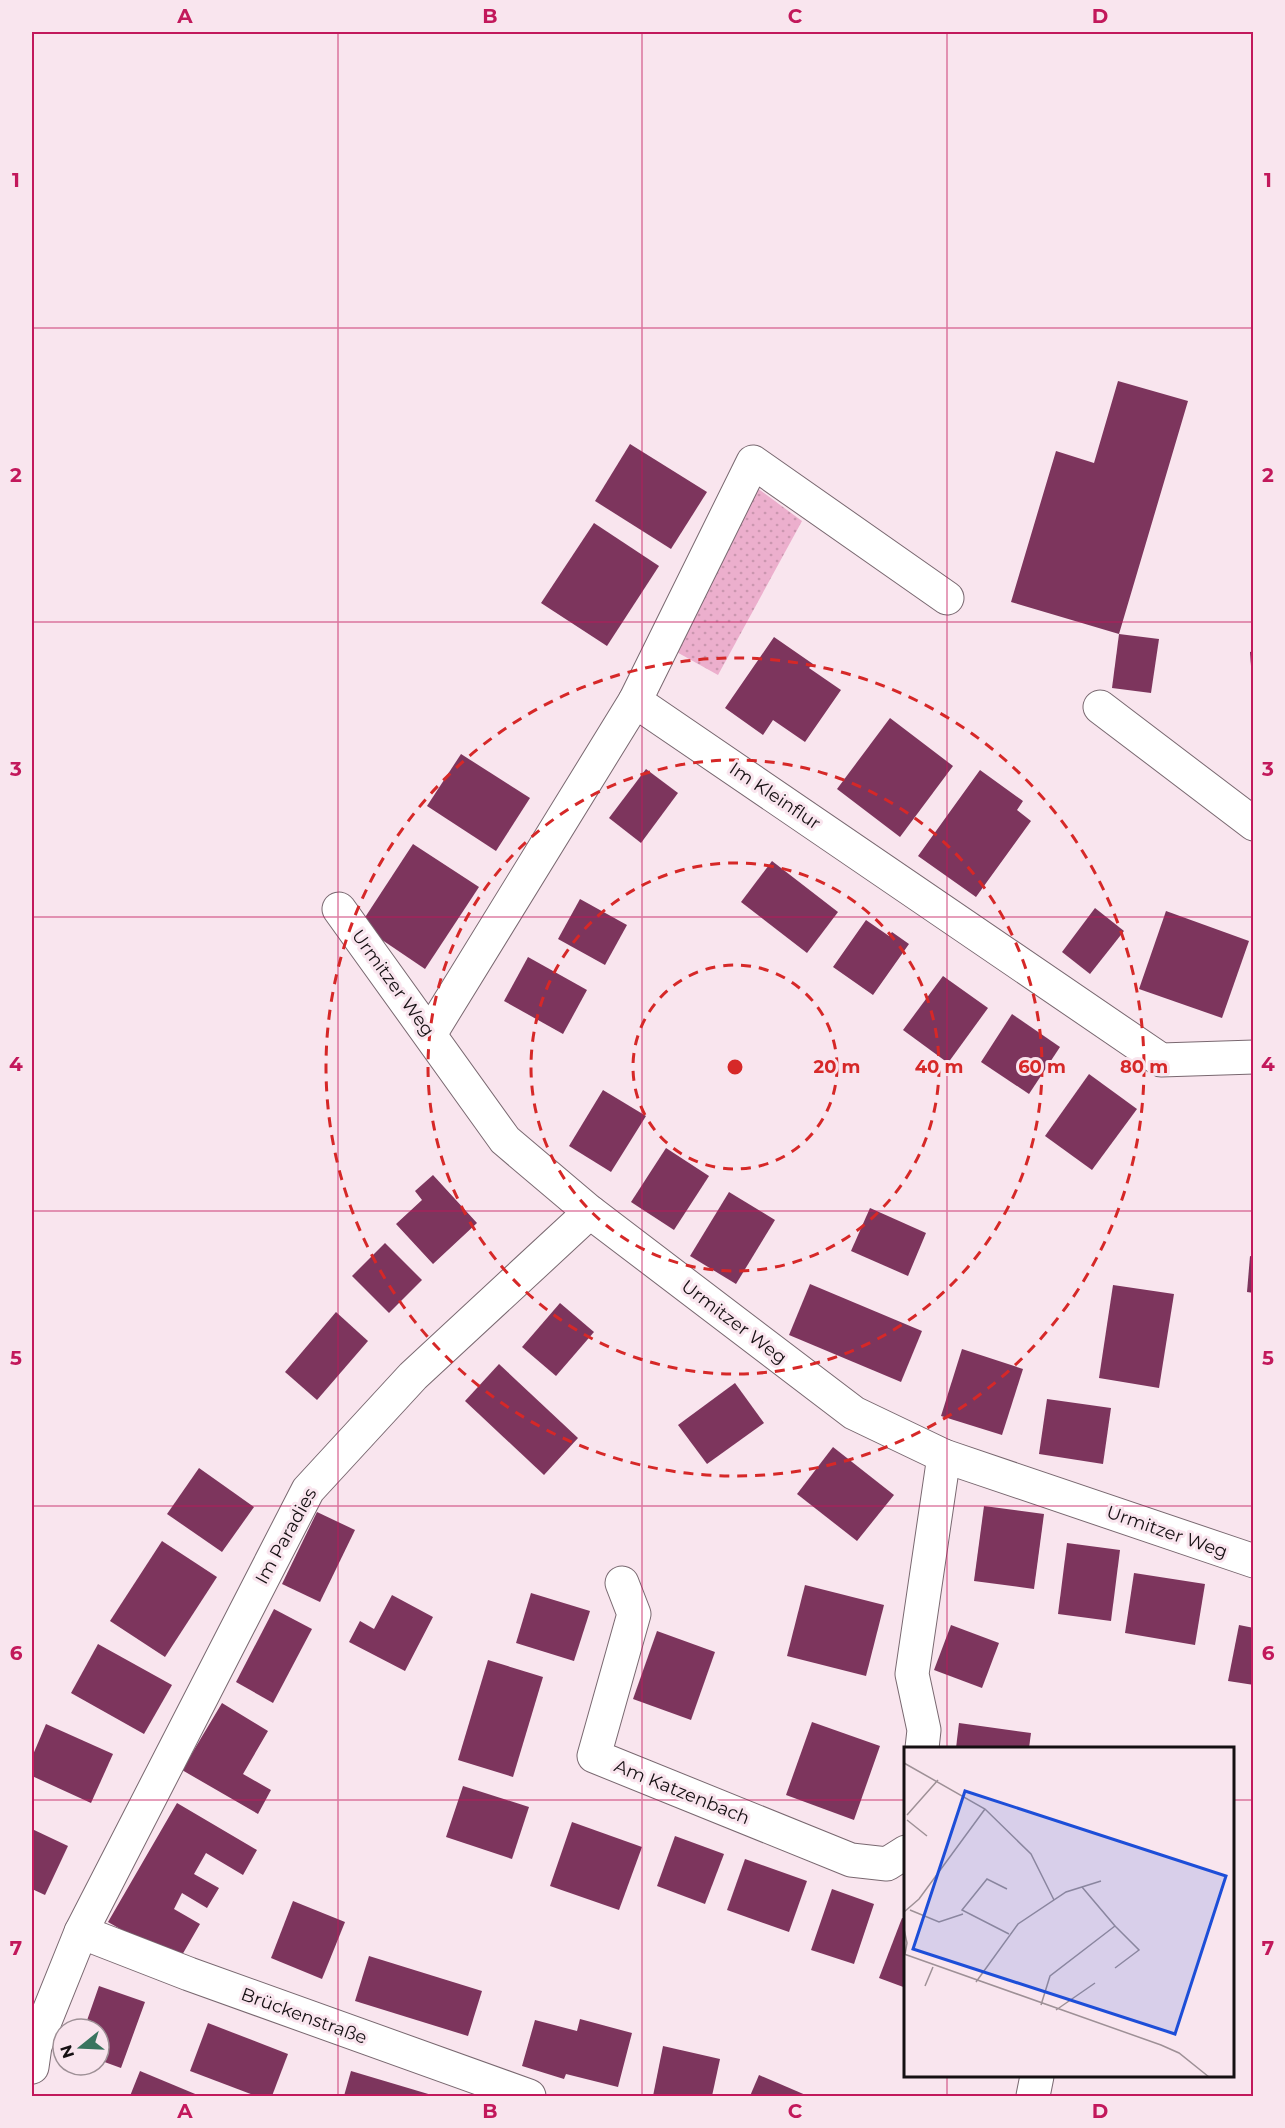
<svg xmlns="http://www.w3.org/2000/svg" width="1285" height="2128" font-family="Montserrat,sans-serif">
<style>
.park{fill:url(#park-dots)}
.building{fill:#7d355d}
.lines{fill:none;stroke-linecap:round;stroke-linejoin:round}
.minor-casing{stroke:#796870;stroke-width:35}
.minor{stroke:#fff;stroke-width:33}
.grid{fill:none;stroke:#c2185b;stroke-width:1.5;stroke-opacity:0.55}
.ring{fill:none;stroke:#d62828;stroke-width:3;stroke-dasharray:10 8}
.labels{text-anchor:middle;stroke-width:6;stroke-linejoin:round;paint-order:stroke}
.street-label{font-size:18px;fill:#161013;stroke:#f9e5ee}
.inset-road{fill:none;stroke:#9e9096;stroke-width:1.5}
.view{fill:#1d4ed8;fill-opacity:0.15;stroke:#1d4ed8;stroke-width:3}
.inset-edge{fill:none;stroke:#161013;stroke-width:3}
.centre{fill:#d62828;stroke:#f9e5ee;stroke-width:3}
.ring-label{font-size:18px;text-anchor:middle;font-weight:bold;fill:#d62828;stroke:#f9e5ee;stroke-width:6;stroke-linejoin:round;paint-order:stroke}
.neatline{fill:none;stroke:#c2185b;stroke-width:2}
.grid-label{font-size:20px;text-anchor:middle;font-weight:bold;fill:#c2185b}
</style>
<defs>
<pattern id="park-dots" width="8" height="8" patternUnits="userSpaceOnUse" patternTransform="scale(1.5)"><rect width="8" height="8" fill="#ecafcd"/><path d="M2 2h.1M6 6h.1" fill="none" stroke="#ca96af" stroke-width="1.8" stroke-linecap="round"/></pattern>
</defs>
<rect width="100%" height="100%" fill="#f9e5ee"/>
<path class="park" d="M753,485l49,36 -84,154 -45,-25z"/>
<g class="building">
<path d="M1118,381l70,20 -69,233 -108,-32 45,-151 38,12z"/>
<path d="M630,444l77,48 -36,57 -76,-48z"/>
<path d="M594,523l65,43 -52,80 -66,-43z"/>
<path d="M1119,634l40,5 -8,54 -39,-5z"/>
<path d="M774,637l39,27 -4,4 32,22 -36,52 -32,-22 -10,15 -38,-27z"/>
<path d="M1254,651v29h-2l-2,-28z"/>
<path d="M890,718l63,48 -53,71 -63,-48z"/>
<path d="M461,754l69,44 -34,53 -69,-45z"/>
<path d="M646,769l32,24 -37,50 -32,-25z"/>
<path d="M980,770l43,31 -6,9 14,11 -55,76 -58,-41z"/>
<path d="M413,844l66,43 -54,82 -65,-44z"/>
<path d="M772,861l66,51 -31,41 -66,-51z"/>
<path d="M580,899l47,26 -22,40 -47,-26z"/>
<path d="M1095,908l29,23 -34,43 -28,-22z"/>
<path d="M1166,911l83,30 -27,77 -83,-29z"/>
<path d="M866,920l23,16 3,-4 17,12 -36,51 -40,-28z"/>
<path d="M528,957l59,33 -24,44 -59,-33z"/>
<path d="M943,976l45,32 -40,55 -45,-33z"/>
<path d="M1012,1014l48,33 -31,47 -48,-32z"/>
<path d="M1089,1074l48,35 -45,61 -47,-34z"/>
<path d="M603,1090l43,26 -35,56 -42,-26z"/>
<path d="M666,1148l43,28 -35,54 -43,-28z"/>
<path d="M433,1175l44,48 -44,41 -37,-40 26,-24 -7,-9z"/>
<path d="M729,1192l46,28 -39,64 -46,-28z"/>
<path d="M870,1208l56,25 -18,43 -57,-25z"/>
<path d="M385,1243l37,37 -33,33 -37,-37z"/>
<path d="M1250,1256l4,1v36l-7,-1z"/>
<path d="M810,1284l112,47 -21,51 -112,-47z"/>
<path d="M1113,1285l61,9 -15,94 -60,-10z"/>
<path d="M560,1303l34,29 -38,44 -34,-29z"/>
<path d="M336,1312l32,29 -51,59 -32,-28z"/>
<path d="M962,1349l61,20 -21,66 -61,-19z"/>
<path d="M499,1364l79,74 -34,37 -79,-74z"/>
<path d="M735,1383l29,40 -57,41 -29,-39z"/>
<path d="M1047,1399l64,9 -8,56 -64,-10z"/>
<path d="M833,1447l61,48 -37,46 -60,-47z"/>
<path d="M199,1468l55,39 -32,45 -55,-38z"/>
<path d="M984,1506l60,8 -10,75 -60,-8z"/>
<path d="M317,1512l38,18 -35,72 -38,-18z"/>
<path d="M162,1541l55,36 -52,80 -55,-36z"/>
<path d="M1067,1543l53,7 -9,71 -53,-7z"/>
<path d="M1134,1573l71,11 -10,61 -70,-12z"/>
<path d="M805,1585l79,20 -18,71 -79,-20z"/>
<path d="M531,1593l59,18 -16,50 -58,-18z"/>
<path d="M392,1595l41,22 -28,54 -56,-29 11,-21 14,8z"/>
<path d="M274,1609l38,20 -39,74 -37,-21z"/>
<path d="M951,1625l48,18 -17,45 -48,-18z"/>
<path d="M1239,1625l15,3v57l-26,-4z"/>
<path d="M657,1631l58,21 -24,68 -58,-21z"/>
<path d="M98,1644l74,41 -28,49 -73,-41z"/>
<path d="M488,1660l55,17 -30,100 -55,-17z"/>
<path d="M222,1703l46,28 -25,43 28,16 -13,24 -76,-44z"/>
<path d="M812,1722l68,24 -26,74 -68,-25z"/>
<path d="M959,1723l72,10 -2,15h-73z"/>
<path d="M46,1724l67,30 -22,49 -59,-27v-19z"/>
<path d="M463,1786l66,21 -17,52 -66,-22z"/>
<path d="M177,1803l80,47 -14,25 -37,-22 -12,21 25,14 -12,20 -25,-15 -8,16 26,15 -22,38 -70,-40z"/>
<path d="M572,1822l70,25 -23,63 -69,-24z"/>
<path d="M32,1829l36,17 -23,49 -13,-6z"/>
<path d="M675,1836l49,18 -19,50 -48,-18z"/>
<path d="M745,1859l62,22 -18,51 -62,-22z"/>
<path d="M832,1889l42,15 -20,60 -43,-14z"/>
<path d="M293,1901l52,21 -23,57 -51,-21z"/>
<path d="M902,1918l4,1v69l-27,-10z"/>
<path d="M369,1956l113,35 -14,45 -113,-35z"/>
<path d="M99,1986l46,16 -24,66 -22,-8v-31h-15z"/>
<path d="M580,2019l52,14 -14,54 -52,-13 -2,5 -42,-13 13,-46 42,11z"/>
<path d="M208,2023l80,31 -16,42h-16l-66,-25z"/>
<path d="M663,2046l57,13 -8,37h-59z"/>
<path d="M140,2071l60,25h-70z"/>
<path d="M351,2071l84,25h-91z"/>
<path d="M759,2075l49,21h-58z"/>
</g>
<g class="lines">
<g class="minor-casing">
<g id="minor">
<path d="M635,701l118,-239 194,136"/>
<path d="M1100,707l154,117"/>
<path d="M339,909l166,231 85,72 264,201 90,43 310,105"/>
<path d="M430,1034l205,-333 526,359 93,-3"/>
<path d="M622,1583l12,31 -40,142 257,104 36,4 19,-12"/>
<path d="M922,1748l2,-18 -12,-56 32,-218"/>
<path d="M81,1932l108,42 340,122"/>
<path d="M32,2067l3,-21 46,-114 227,-442 105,-114 177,-164"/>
<path d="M1033,2096l4,-20"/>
</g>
</g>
<use href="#minor" class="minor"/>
</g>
<path class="grid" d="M338,32v2064M642,32v2064M947,32v1716M32,328h1222M32,622h1222M32,917h1222M32,1211h1222M32,1506h1222M32,1800h874M1232,1800h22M947,2076v20"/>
<g class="ring">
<circle cx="735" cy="1067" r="102"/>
<circle cx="735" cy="1067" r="204"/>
<circle cx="735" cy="1067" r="307"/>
<circle cx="735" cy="1067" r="409"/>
</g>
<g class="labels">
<g class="street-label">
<text transform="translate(775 796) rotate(34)" y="6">Im Kleinflur</text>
<text transform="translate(393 983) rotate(54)" y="6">Urmitzer Weg</text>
<text transform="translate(734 1322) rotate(37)" y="6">Urmitzer Weg</text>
<text transform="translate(1167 1532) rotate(19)" y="6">Urmitzer Weg</text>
<text transform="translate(286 1536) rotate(-61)" y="6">Im Paradies</text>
<text transform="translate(682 1792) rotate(22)" y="6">Am Katzenbach</text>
<text transform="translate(304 2016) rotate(20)" y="6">Brückenstraße</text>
</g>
</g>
<g transform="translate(904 1747)">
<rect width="330" height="330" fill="#f9e5ee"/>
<path class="inset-road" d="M0,16l81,46 46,45 23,46M3,68l31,-35M3,73l20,16M103,142l-20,-10 -25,31 47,24M6,163l29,12 24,-8M0,165l15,-13 66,-90M211,179l24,24 -24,18M0,182l3,14 -2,11M0,207l257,91 18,8 30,24M72,235l42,-58 48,-32 35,-11M21,239l8,-19M137,258l9,-29 65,-50 -33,-39M152,263l39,-27"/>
<path class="view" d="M61,44l261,85 -51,158 -262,-85z"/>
<rect width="330" height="330" class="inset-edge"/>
</g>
<circle cx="735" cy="1067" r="9" class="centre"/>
<g class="ring-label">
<text x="837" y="1073">20 m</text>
<text x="939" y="1073">40 m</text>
<text x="1042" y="1073">60 m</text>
<text x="1144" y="1073">80 m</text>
</g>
<rect width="1285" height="2128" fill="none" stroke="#f9e5ee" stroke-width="66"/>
<g transform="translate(81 2047) rotate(252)"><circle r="28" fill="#f9e5ee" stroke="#9e9096" stroke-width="1.5"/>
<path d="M0-4.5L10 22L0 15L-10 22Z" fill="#39745f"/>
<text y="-9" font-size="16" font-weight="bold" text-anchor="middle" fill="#161013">N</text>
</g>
<rect x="33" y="33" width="1219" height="2062" class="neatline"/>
<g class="grid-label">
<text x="185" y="23">A</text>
<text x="490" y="23">B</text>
<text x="795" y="23">C</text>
<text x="1100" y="23">D</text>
<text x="16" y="187">1</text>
<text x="1268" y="187">1</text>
<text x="16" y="482">2</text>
<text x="1268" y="482">2</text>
<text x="16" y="776">3</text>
<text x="1268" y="776">3</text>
<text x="16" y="1071">4</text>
<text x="1268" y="1071">4</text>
<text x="16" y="1365">5</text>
<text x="1268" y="1365">5</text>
<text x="16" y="1660">6</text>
<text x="1268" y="1660">6</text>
<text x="16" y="1955">7</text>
<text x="1268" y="1955">7</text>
<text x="185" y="2118">A</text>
<text x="490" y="2118">B</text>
<text x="795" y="2118">C</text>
<text x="1100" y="2118">D</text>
</g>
</svg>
